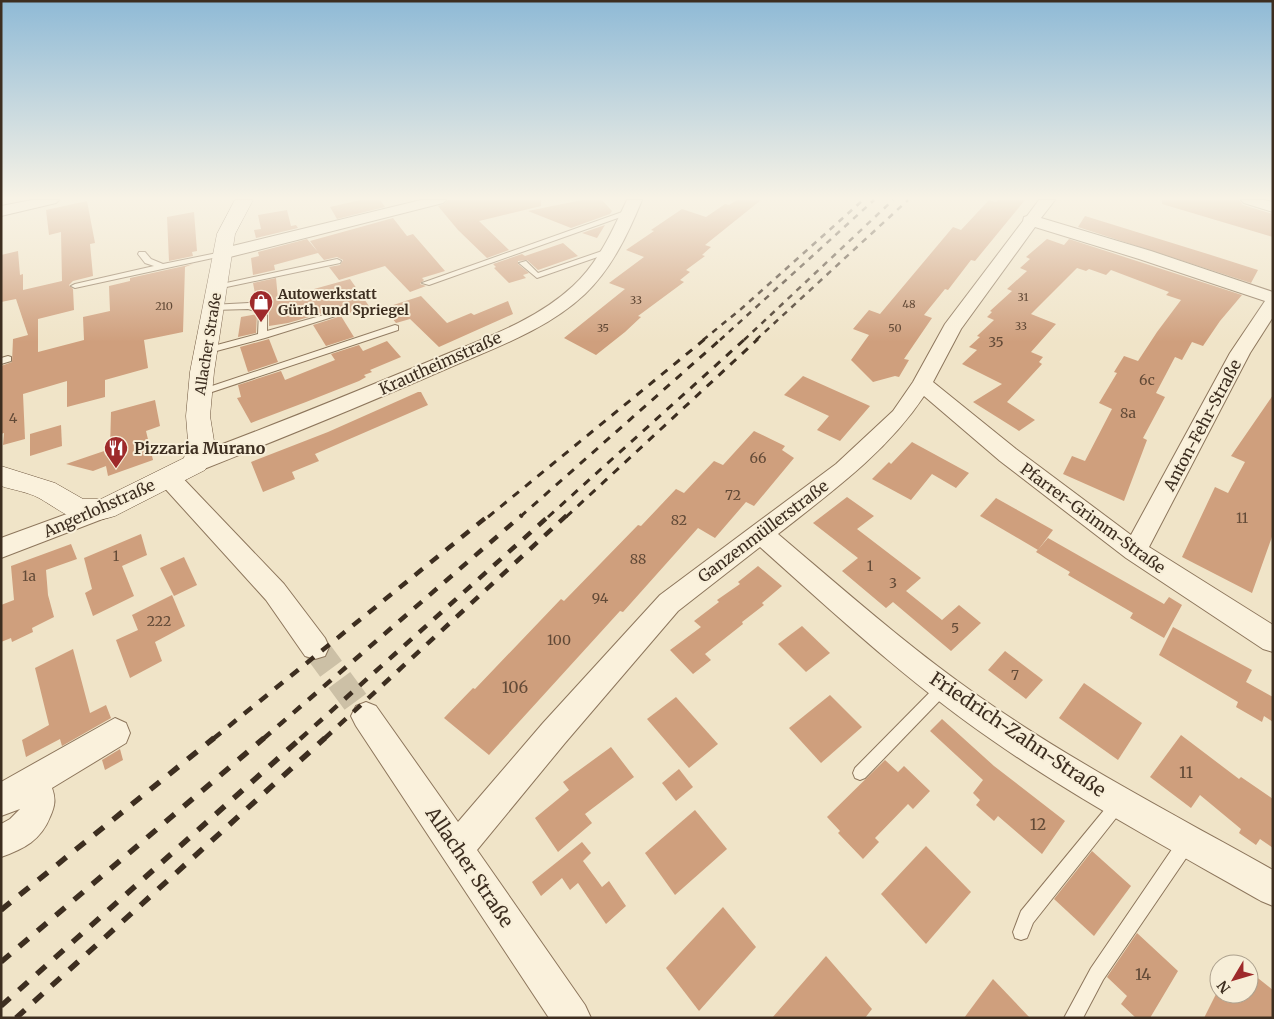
<svg xmlns="http://www.w3.org/2000/svg" width="1274" height="1019" font-family="Merriweather,serif">
<style>
.building{fill:#cf9f7d}
.lines{fill:none;stroke-linecap:round;stroke-linejoin:round}
.street-tunnel{stroke:#ccc0a6;stroke-width:27;stroke-dasharray:27 14;stroke-linecap:butt}
.lane-casing{stroke:#8d765c;stroke-width:2}
.street-casing{stroke:#8d765c;stroke-width:2}
.secondary-casing{stroke:#6f573f;stroke-width:1}
.lane{fill:#faf1dc;fill-rule:evenodd}
.street{fill:#faf1dc;fill-rule:evenodd}
.secondary{fill:#faf1dc;fill-rule:evenodd}
.rail-far3{stroke:#3d2e20;stroke-width:2.5;stroke-dasharray:6 6;stroke-linecap:butt}
.rail-far2{stroke:#3d2e20;stroke-width:3;stroke-dasharray:8 8;stroke-linecap:butt}
.rail-far1{stroke:#3d2e20;stroke-width:4.5;stroke-dasharray:10 10;stroke-linecap:butt}
.rail{stroke:#3d2e20;stroke-width:5.5;stroke-dasharray:12 12;stroke-linecap:butt}
.labels{text-anchor:middle;stroke-width:4;stroke-linejoin:round;paint-order:stroke}
.far-number-label{font-size:11px;fill:#624a37}
.far-poi-label{font-size:14px;font-weight:bold;fill:#3d2e20;stroke:#f7eed8;text-anchor:start}
.number-label{font-size:14px;fill:#624a37}
.far-street-label{font-size:14px;fill:#3d2e20;stroke:#f7eed8}
.street-label{font-size:16px;fill:#3d2e20;stroke:#f7eed8}
.poi-label{font-size:16px;font-weight:bold;fill:#3d2e20;stroke:#f7eed8;text-anchor:start}
.near-number-label{font-size:16px;fill:#624a37}
.near-street-label{font-size:19px;fill:#3d2e20;stroke:#f7eed8}
</style>
<rect width="100%" height="100%" fill="#f0e4c8"/>
<g class="building">
<path d="M360,200h20l5,7 -48,12 -7,-12z"/>
<path d="M448,200h93v6l-62,15 30,29 -22,8 -29,-28 -20,-24 6,-2z"/>
<path d="M582,200h20l10,11 -2,3 -39,14 -43,-17z"/>
<path d="M737,200h24l-56,45 6,2 -9,8 3,1 -19,14 4,2 -10,8 4,2 -46,34 3,1 -16,15 -29,23 -32,-17 61,-49 -16,-6 35,-26 -18,-7 28,-19 -3,-1 31,-21 24,8 19,-13 4,1z"/>
<path d="M989,200l7,2 2,-2h27l-50,61 -4,-1 -23,30 -3,-1 -21,26 8,3 -28,41 5,1 -10,17 -4,-1 -22,6 -22,-22 18,-25 -16,-6 16,-19 11,4 73,-87 8,3z"/>
<path d="M1162,200h77l4,5 30,9v23l-111,-33z"/>
<path d="M87,201l8,42 -5,1 3,32 -20,5 -4,4 4,4 1,21 -36,9v33l46,-12 -1,-23 27,-6 -1,-25 21,-5v-3l63,-14 -8,3 -2,65 -39,8 4,28 -43,12v17l-38,10v-26l-44,13 2,45 -22,6 1,-12 -3,1v-68l11,-4 1,-23 15,-4 -12,-36 -15,3v-47l17,-4 2,24 3,-1v16l39,-9 -1,-49 -12,3 -3,-25z"/>
<path d="M287,210l4,16 5,-1 2,3 -42,10 -2,-8 7,-1 -3,-14z"/>
<path d="M194,212l3,39 -5,1 1,4 -24,5 -2,-44z"/>
<path d="M1085,216l126,39 47,15 -7,13 -173,-56z"/>
<path d="M393,218l14,18 6,-2 32,37 -23,7 2,2 -4,4 6,2 -16,6 -25,-26 -46,14 -10,-13 11,-2 3,-5 -6,-3 -13,3 -6,-7 -44,12 1,5 -22,5 -2,-17 8,-2 -1,-4 49,-13 11,13 -8,-11z"/>
<path d="M605,225l-8,13 -15,-5z"/>
<path d="M1047,239l17,6 5,-6 173,56 -22,26 -17,25 -11,-4 -10,18 -7,-3 -19,36 9,4 -22,41 4,2 -23,61 -61,-27 9,-18 13,5 27,-52 -13,-6 18,-30 -3,-1 10,-16 14,5 19,-29 24,-32 -15,-5 3,-3 -58,-22 -5,5 -17,-6 -3,2 -9,-3 -46,46 25,10 -25,28 12,5 -4,5 3,2 -35,38 28,18 -16,11 -46,-29 29,-18 -40,-20 15,-14 -8,-3 11,-10 -3,-1 17,-16 -7,-3 5,-5 -2,-1 22,-20 -5,-2 20,-18 -7,-3 10,-9 -4,-2z"/>
<path d="M563,243l15,13 -40,14 -11,-10 -9,1v3l11,9 -6,2 3,3 -17,5 -15,-15 2,-1 -3,-3 29,-10 3,2z"/>
<path d="M276,278l2,21 72,-20 19,27 -25,9 -7,-6 -49,14 -19,3v-15l-12,-7 -4,-21z"/>
<path d="M421,296l26,27 24,-10 3,2 34,-14 5,13 -74,33 -29,-28 -14,4 -12,-15z"/>
<path d="M257,314l-1,19 -18,4 3,-20z"/>
<path d="M341,316l13,21 -28,9 -13,-21z"/>
<path d="M269,339l9,23 -30,10 -8,-25z"/>
<path d="M387,341l14,16 -31,13 2,2 -8,3 2,2 -7,4 -53,21 -55,21 -14,-25 4,-1 -3,-12 43,-14 4,9 50,-20 -4,-6 28,-9 4,6z"/>
<path d="M803,376l67,30 -30,35 -23,-11 12,-14 -45,-21z"/>
<path d="M418,392h3l7,13 -113,49 4,7 -27,11 3,7 -32,13 -12,-30 77,-30z"/>
<path d="M1273,395v139l-21,59 -70,-36 33,-70 13,6 17,-31 -14,-6z"/>
<path d="M155,400l5,26 -14,5 7,29 -45,16 -2,-10 -13,5 -27,-7 44,-15 1,-37z"/>
<path d="M61,425l1,21 -32,10v-22z"/>
<path d="M754,431l31,15 -3,4 12,8 -40,48 -8,-4 -31,36 -17,-10 -75,84 -3,-1 -131,144 -45,-37 29,-30 2,1 86,-90 3,2 74,-76 3,1 35,-37 8,4 30,-32 9,4z"/>
<path d="M912,442l57,31 -13,15 -24,-14 -21,26 -39,-21 17,-17 2,2z"/>
<path d="M847,497l27,19 -17,13 64,49 -15,13 36,29 17,-15 22,18 -30,28 -58,-49 -7,6 -44,-37 16,-13 -45,-35z"/>
<path d="M996,498l57,32 -15,20 -58,-34z"/>
<path d="M141,534l6,21 -25,11 12,30 -41,20 -8,-23 7,-4 -8,-31z"/>
<path d="M1048,538l116,66 5,-7 13,8 -18,33 -34,-20 3,-5 -65,-38 2,-3 -34,-20z"/>
<path d="M71,544l6,15 -31,11 2,25 6,22 -22,11 1,4 -21,10 -1,-4 -10,4v-37l13,-5 -3,-34z"/>
<path d="M184,557l13,28 -23,11 -14,-28z"/>
<path d="M758,566l24,20 -20,17 2,2 -22,17 1,2 -38,30 6,6 -18,14 -23,-24 31,-23 -7,-6 25,-19 -2,-2 23,-16 -2,-2z"/>
<path d="M172,595l13,31 -30,16 7,19 -32,17 -14,-38 22,-10 -6,-15z"/>
<path d="M802,626l28,27 -24,19 -28,-28z"/>
<path d="M1173,627l79,43 -6,12 27,15v25l-9,-6 -2,6 -26,-15 2,-5 -79,-47z"/>
<path d="M73,649l17,64 16,-8 5,13 -49,28 -2,-7 -34,18 -4,-17 27,-15 -14,-57z"/>
<path d="M1005,651l38,29 -17,19 -38,-29z"/>
<path d="M1084,683l58,40 -24,37 -59,-42z"/>
<path d="M830,695l32,32 -41,36 -32,-35z"/>
<path d="M676,697l42,47 -29,24 -42,-49z"/>
<path d="M942,719l52,47 71,55 -23,33 -44,-38 -4,5 -18,-16 4,-5 -7,-7 10,-13 -53,-49z"/>
<path d="M1181,735l58,44 2,-2 32,22v49l-13,-9 -4,6 -17,-12 2,-4 -41,-34 -9,13 -41,-31z"/>
<path d="M611,747l23,30 -49,37 7,9 -34,29 -23,-34 34,-28 -6,-8z"/>
<path d="M120,749l3,11 -18,10 -3,-10z"/>
<path d="M885,760l13,12 6,-6 26,25 -17,18 -5,-5 -33,34 4,4 -16,17 -25,-26 2,-2 -13,-14z"/>
<path d="M679,769l14,18 -17,14 -14,-18z"/>
<path d="M695,810l32,39 -52,46 -30,-42z"/>
<path d="M582,842l9,11 -8,8 19,26 7,-6 17,25 -20,18 -28,-41 -8,7 -8,-12 -21,18 -9,-14z"/>
<path d="M926,846l45,46 -45,52 -45,-50z"/>
<path d="M1092,851l39,35 -37,50 -40,-37z"/>
<path d="M723,907l33,40 -57,64 -33,-43z"/>
<path d="M1137,933l41,38 -28,47h-14l-15,-14 6,-8 -20,-19z"/>
<path d="M826,956l46,53 -7,9h-93z"/>
<path d="M1249,971l24,19v28h-69l15,-30v6h30z"/>
<path d="M993,979l37,39h-66z"/>
</g>
<g class="lines">
<path class="street-tunnel" d="M315,647l51,69"/>
<g class="lane-casing">
<g id="lane">
<path d="M625,211l7,2 -203,72 -7,-2z"/>
<path d="M608,249l7,2 -78,27 -18,-15 7,-2 12,12z"/>
<path d="M139,252h6l6,7 12,5 59,-12 4,2 -4,2 -147,32 -4,-2 4,-2 79,-18 -9,-3 -7,-9z"/>
<path d="M337,259l4,2 -1,2 -123,26 -4,-2 4,-2z"/>
<path d="M249,303l18,8v20l71,-20 4,3 -77,24 -60,16 -3,-1v-4l56,-15 1,-22 -11,-3 -35,1 -4,-3 1,-2z"/>
<path d="M395,325l3,1v4l-198,66 -5,-3 2,-2z"/>
<path d="M8,356l3,1v4l-10,3v-6z"/>
<path d="M944,681l5,2 2,4 -2,4 -84,87 -5,2 -5,-2 -2,-5 2,-5 84,-85z"/>
<path d="M1119,795l5,3 3,5 -3,5 -91,115 -6,15 -6,2 -6,-2 -2,-6 8,-21 93,-113z"/>
<path d="M1187,834l6,2 2,6 -2,6 -90,132 -20,38h-19l27,-50 90,-132z"/>
</g>
</g>
<g class="street-casing">
<g id="street">
<path d="M32,200h27l-3,3 -55,13v-10z"/>
<path d="M421,200h25l-3,3 -221,56 -6,-1 -2,-4 2,-4z"/>
<path d="M627,200h15c-14,34 -30,68 -57,94 -38,36 -91,54 -139,75 -80,35 -161,68 -242,100l-8,2 -8,-2 -3,-6 3,-6c82,-30 162,-63 242,-96 49,-21 103,-38 143,-75 26,-24 39,-55 54,-86z"/>
<path d="M1039,200h16l-14,18 110,33 122,41v25l-23,36 -101,194 124,78v27l-10,-3 -137,-91 -126,-97 -76,-65c-38,57 -94,97 -146,138 65,55 129,112 199,161 94,66 196,119 296,175v36l-12,-5c-91,-52 -183,-101 -269,-161 -83,-57 -157,-126 -232,-193l-82,64 -113,132 -88,107 108,155 6,13h-42l-193,-292 -5,-10 5,-10 10,-4 10,4 82,116 85,-99 117,-128 176,-131 57,-53 20,-29 32,-58 78,-103 1,-4 3,-1zM1035,227l104,32 126,42 -35,52 -99,182 -115,-86 -83,-67 28,-53z"/>
<path d="M1241,200h23l9,2v10l-29,-9z"/>
<path d="M168,469l8,2 108,113 41,54 4,9 -4,9 -10,3 -10,-3 -39,-56 -106,-117 -3,-6 3,-6z"/>
<path d="M105,500l8,3 4,6 -4,6 -112,43v-20z"/>
<path d="M115,718l11,5 4,10 -4,10 -74,45c4,11 3,18 -2,29 -9,23 -26,32 -49,40v-33l9,-5 10,-10 -19,7v-34z"/>
</g>
</g>
<g class="secondary-casing">
<path id="secondary" d="M235,200h18l-18,34 -21,138 -4,44 4,25 -5,22 -4,7 -90,46c-37,12 -47,-1 -76,-18 -11,-6 -26,-8 -38,-12v-20l54,17 28,16h18l83,-41 4,-17 -2,-25 4,-44 27,-138z"/>
</g>
<use href="#lane" class="lane"/>
<use href="#street" class="street"/>
<use href="#secondary" class="secondary"/>
<g class="rail-far3">
<path d="M703,340l38,-31 122,-109"/>
<path d="M720,340l154,-140"/>
<path d="M744,340l149,-140"/>
<path d="M756,340l152,-140"/>
</g>
<g class="rail-far2">
<path d="M488,517l217,-178"/>
<path d="M520,517l201,-178"/>
<path d="M548,517l197,-178"/>
<path d="M566,517l192,-178"/>
</g>
<g class="rail-far1">
<path d="M213,739l276,-224"/>
<path d="M263,739l259,-224"/>
<path d="M300,739l250,-224"/>
<path d="M324,739l243,-224"/>
</g>
<g class="rail">
<path d="M1,910l213,-172"/>
<path d="M1,962l263,-224"/>
<path d="M1,1006l300,-268"/>
<path d="M16,1018l309,-280"/>
</g>
</g>
<linearGradient id="sky" x2="0" y2="1"><stop stop-color="#8fbad6"/><stop offset="0.58" stop-color="#f8f3e6"/><stop offset="1" stop-color="#f8f3e6" stop-opacity="0"/></linearGradient>
<rect width="1274" height="342" fill="url(#sky)"/>
<defs>
<g id="shop-pin" transform="scale(1.25)"><path d="M0 17L-7.5 6A9.5 9.5 0 1 1 7.5 6Z" fill="#9e2a2b" stroke="#f7eed8"/><path d="M-5-2.5h2.3a2.7 3.5 0 0 1 5.4 0H5L5.5 6h-11ZM-1.5-2.5h3a1.5 2.3 0 0 0-3 0Z" fill="#fff"/></g>
<g id="restaurant-pin" transform="scale(1.25)"><path d="M0 17L-7.5 6A9.5 9.5 0 1 1 7.5 6Z" fill="#9e2a2b" stroke="#f7eed8"/><path d="M-5-6h1v4h1v-4h1v4h1v-4h1v5L-1.5 .5V6h-2V.5L-5-1ZM5-6V6H3V1.5H1.5Q1.5-4 5-6Z" fill="#fff"/></g>
</defs>
<g fill-rule="evenodd">
<use href="#shop-pin" x="261" y="302"/>
<use href="#restaurant-pin" x="116" y="448"/>
</g>
<g class="labels">
<g class="far-number-label">
<text x="1023" y="301">31</text>
<text x="636" y="304">33</text>
<text x="909" y="308">48</text>
<text x="164" y="310">210</text>
<text x="1021" y="330">33</text>
<text x="603" y="332">35</text>
<text x="895" y="332">50</text>
</g>
<g class="far-poi-label">
<text x="278" y="299">Autowerkstatt<tspan x="278" dy="16">Gürth und Spriegel</tspan></text>
</g>
<g class="number-label">
<text x="996" y="347">35</text>
<text x="1147" y="385">6c</text>
<text x="1128" y="418">8a</text>
<text x="13" y="423">4</text>
<text x="758" y="463">66</text>
<text x="733" y="500">72</text>
<text x="1242" y="523">11</text>
<text x="679" y="525">82</text>
<text x="116" y="561">1</text>
<text x="638" y="564">88</text>
<text x="870" y="571">1</text>
<text x="29" y="581">1a</text>
<text x="893" y="588">3</text>
<text x="600" y="603">94</text>
<text x="159" y="626">222</text>
<text x="955" y="633">5</text>
<text x="559" y="645">100</text>
<text x="1015" y="680">7</text>
</g>
<g class="far-street-label">
<text transform="translate(208 344) rotate(-81)" y="5">Allacher Straße</text>
</g>
<g class="street-label">
<text transform="translate(440 363) rotate(-24)" y="6">Krautheimstraße</text>
<text transform="translate(1202 425) rotate(-62)" y="6">Anton-Fehr-Straße</text>
<text transform="translate(99 508) rotate(-24)" y="6">Angerlohstraße</text>
<text transform="translate(1093 518) rotate(36)" y="6">Pfarrer-Grimm-Straße</text>
<text transform="translate(763 531) rotate(-37)" y="6">Ganzenmüllerstraße</text>
</g>
<g class="poi-label">
<text x="134" y="454">Pizzaria Murano</text>
</g>
<g class="near-number-label">
<text x="515" y="693">106</text>
<text x="1186" y="778">11</text>
<text x="1038" y="830">12</text>
<text x="1143" y="980">14</text>
</g>
<g class="near-street-label">
<text transform="translate(1018 734) rotate(34)" y="7">Friedrich-Zahn-Straße</text>
<text transform="translate(470 867) rotate(56)" y="7">Allacher Straße</text>
</g>
</g>
<rect width="1274" height="1019" fill="none" stroke="#3d2e20" stroke-width="5"/>
<g transform="translate(1234 979) rotate(232)"><circle r="24" fill="#f7eed8" stroke="#ada18e"/>
<path d="M0-4L9 19L0 12L-9 19Z" fill="#9e2a2b"/>
<text y="-8" font-size="14" font-weight="bold" text-anchor="middle" fill="#3d2e20">N</text>
</g>
</svg>
